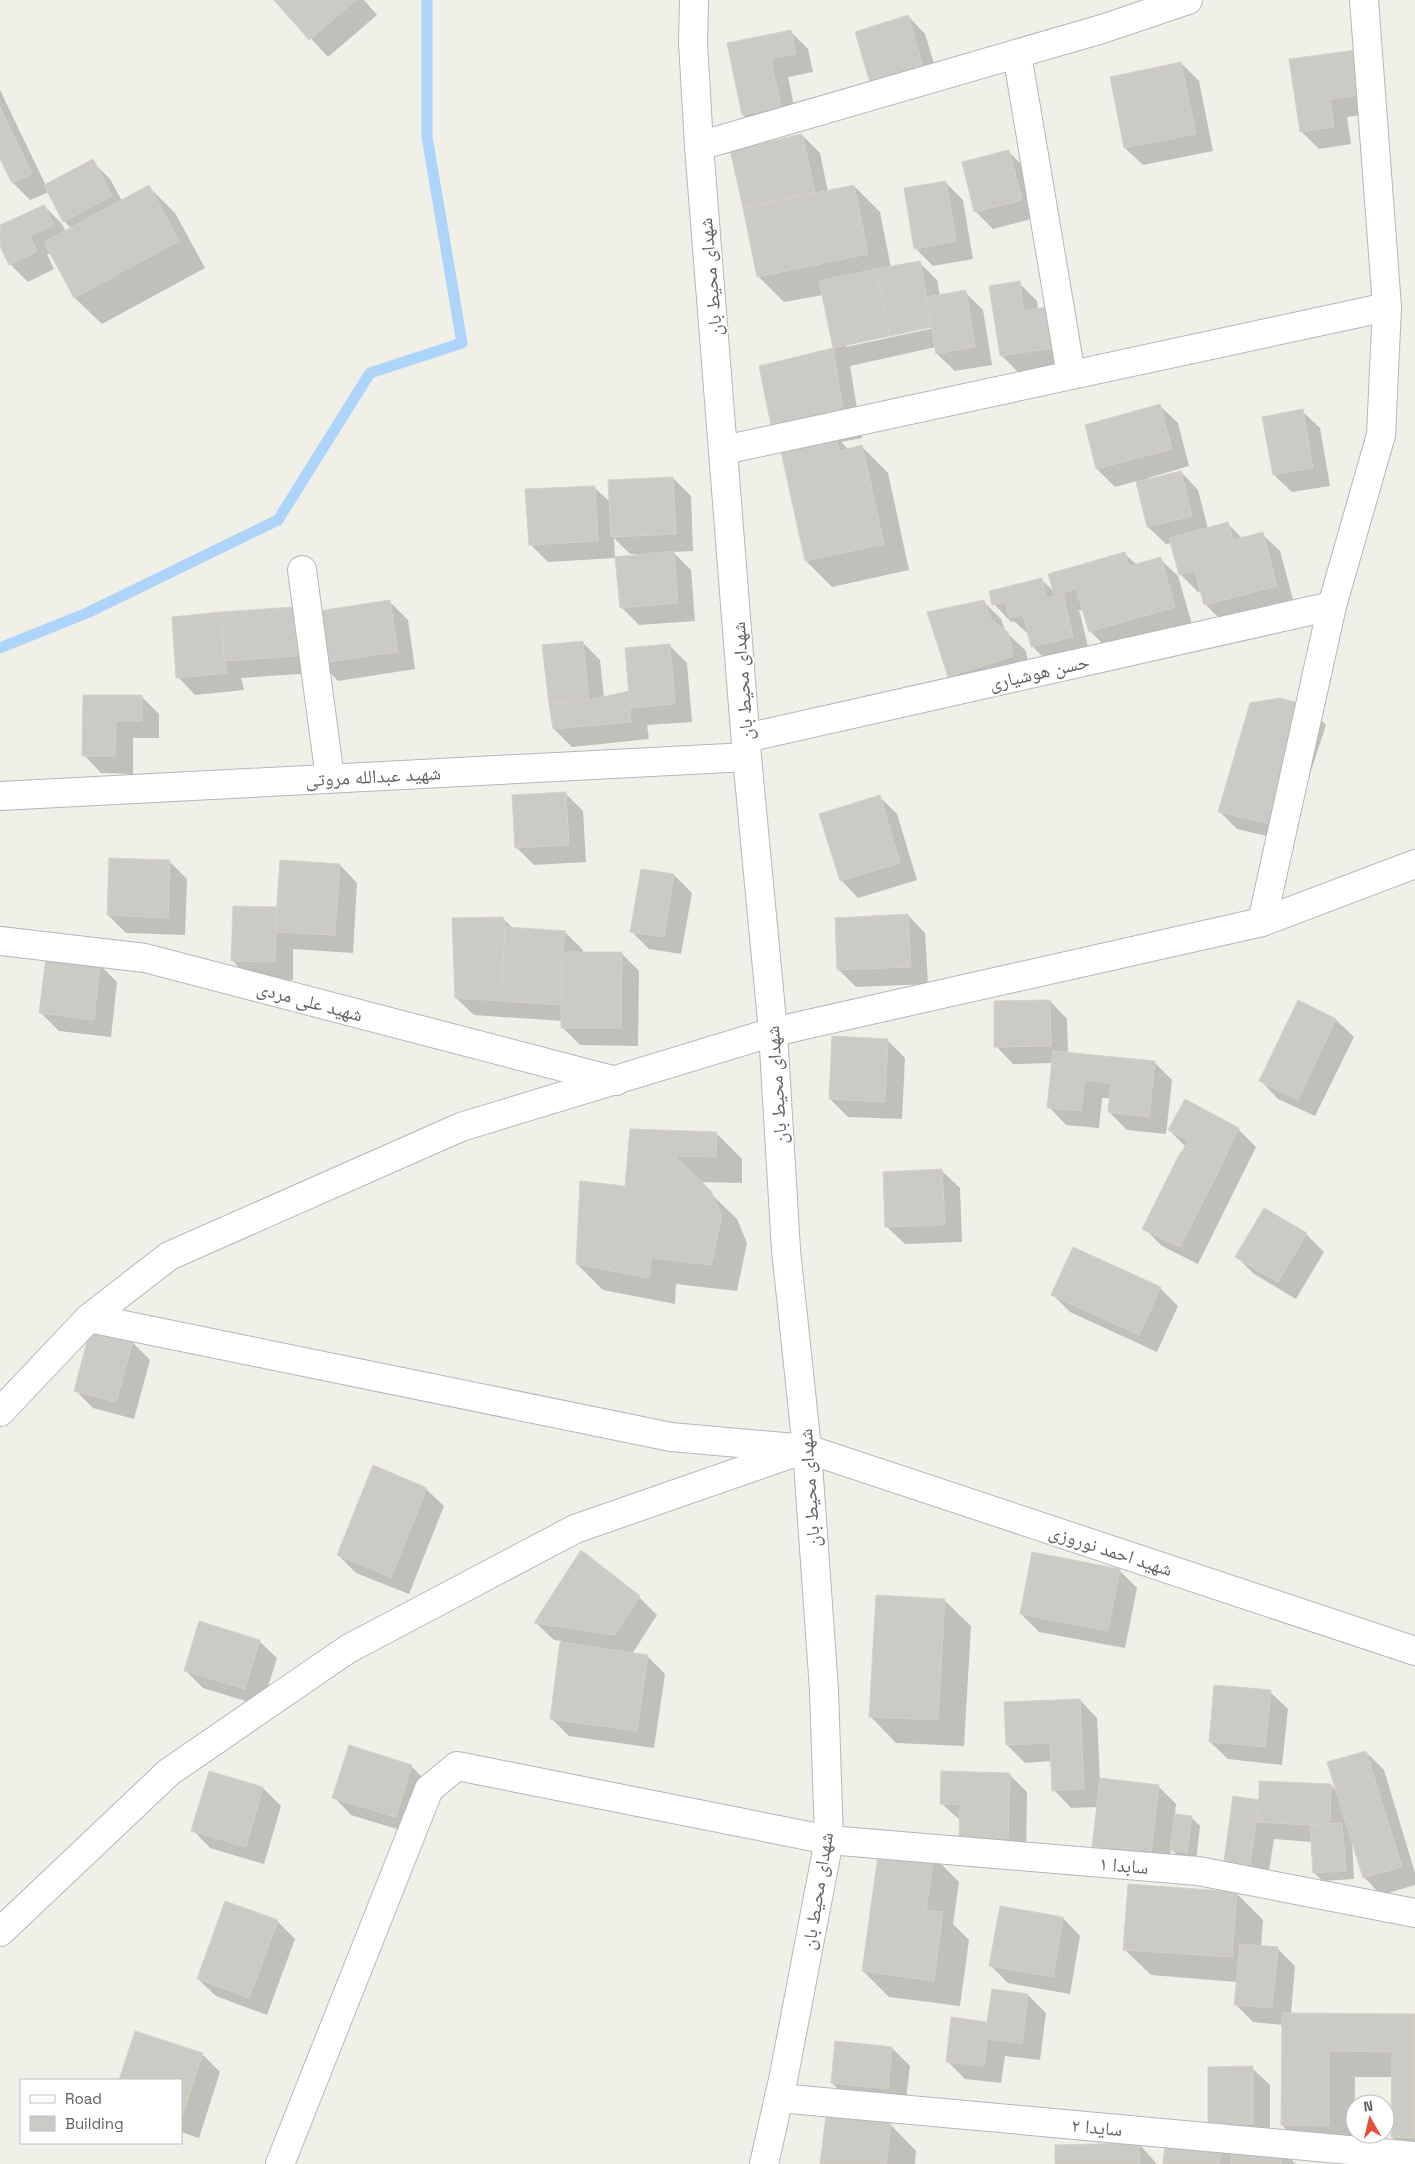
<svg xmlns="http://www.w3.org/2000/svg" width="1415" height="2164" font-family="'Space Grotesk','Noto Naskh Arabic',sans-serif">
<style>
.shadow{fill:#0003;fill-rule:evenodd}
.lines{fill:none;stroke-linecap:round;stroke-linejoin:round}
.stream{stroke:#add5fb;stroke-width:11}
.building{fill:#cccac4;stroke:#d5d1c7}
.minor-casing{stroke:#b5b7bc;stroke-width:30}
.minor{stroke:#fff;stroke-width:28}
.labels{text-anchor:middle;stroke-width:4;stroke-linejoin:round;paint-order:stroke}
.street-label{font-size:19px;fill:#5f6267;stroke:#fff}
</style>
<rect width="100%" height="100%" fill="#f0efe8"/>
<g class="shadow">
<path d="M276,0h88l13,15 -49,42z"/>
<path d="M908,16l17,18 16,53 -51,16z"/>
<path d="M790,31l18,18 5,23 -25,5 10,48 -37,7 -18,-17 -14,-71z"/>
<path d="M1356,51l24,61 -33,5 4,27 -32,5 -18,-18z"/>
<path d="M1181,63l18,18 14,70 -70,14 -18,-17z"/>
<path d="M0,90l46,96 46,-25 18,18 12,22 27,-14 26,26 30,55 -103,56 -27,-26 -24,-45 -4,1 7,15 -26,13 -18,-18 -10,-21v-16l44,-21 18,18 4,8 6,-3 -8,-8 -15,-29 -19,8 -17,-17 -13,-27z"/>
<path d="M802,135l18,18 8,39 26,-6 26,26 11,56 28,-6 18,18 3,16 25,-4 18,18 9,55 -37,6 -18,-17 -1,-7 -86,19 12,72 -21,4 8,8 13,-3 26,26 21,97 -77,17 -26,-26 -24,-113 -22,-81 74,-18 -11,-54 -39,7 -26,-26 -14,-68zM938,324l1,3 -93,20v-3z"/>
<path d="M1009,152l18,18 12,47 -46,12 -18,-18z"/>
<path d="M945,182l18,18 10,59 -40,7 -18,-18z"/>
<path d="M1019,283l18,18 1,9 32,55 -51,8 -18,-18z"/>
<path d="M1160,406l18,17 11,43 -41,12 1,2 32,-8 17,18 10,39 20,-5 15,15 19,-5 18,17 14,52 -71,19 -18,-18 -3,-13 -4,1 -18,-18 -9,-31 -5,1 -18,-17 -11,-46 -22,6 -18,-18 -11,-43z"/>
<path d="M1302,411l18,17 10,58 -38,6 -18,-17z"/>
<path d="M673,478l18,18 2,55 -20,1 18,18 4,51 -56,4 -18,-18 15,-53h-6l-16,-16 1,20 -67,4 -18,-18 64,-57 17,16z"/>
<path d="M1124,553l13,12 23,-6 18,17 14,48 -84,25 -18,-18 -6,-22 -6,2 2,2 10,42 -40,9 -18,-18 -3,-11 -15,-14 -3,1 -17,-18 48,-24 12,12z"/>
<path d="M983,601l18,18 5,13 20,19 4,23 -63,20 -18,-18z"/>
<path d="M390,602l18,18 7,49 -77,12 -17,-18z"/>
<path d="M294,608l21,65 -74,5 3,12 -49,5 -17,-18z"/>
<path d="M582,642l18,18 4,38 26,-6 39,-47 18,18 5,59 -45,3 2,14 -77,8 -18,-18z"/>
<path d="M84,696h57l18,18v24h-26v36l-32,-1 -17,-18z"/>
<path d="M1309,707l17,18 -38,116 -51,-12 -17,-17z"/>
<path d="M566,794l17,17 3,51 -52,3 -18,-18z"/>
<path d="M880,797l17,17 20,66 -59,18 -17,-18z"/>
<path d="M169,861l18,18 -2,56 -59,-2 -18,-18z"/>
<path d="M340,865l17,18 -4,70 -60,-4v31l-43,-1 -17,-18 45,-53z"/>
<path d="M642,870l32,5 18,18 -11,61 -32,-5 -18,-18z"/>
<path d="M908,915l17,18 3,51 -72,3 -17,-17z"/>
<path d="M502,918l12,11 51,3 18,18 -1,3h39l18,18 -1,75 -58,-1 -17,-17v-7l-89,-6 -18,-17z"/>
<path d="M99,964l18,18 -6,55 -52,-6 -18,-18z"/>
<path d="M1050,1001l17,18 1,35 86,8 18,18 -6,54 -39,-4 -18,-18 2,-14h-9l-3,30 -33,-3 -17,-18 4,-44 -40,1 -17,-18z"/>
<path d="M1299,1002l37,18 18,17 -39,79 -37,-17 -17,-18z"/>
<path d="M887,1040l18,18 -3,61 -54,-2 -18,-18z"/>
<path d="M1238,1129l18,18 -58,117 -36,-18 -18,-18 42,-81 -17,-17z"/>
<path d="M631,1130l85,3 26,26v24l-43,-1 38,37 10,24 -10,48 -61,-7 -1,20 -72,-14 -26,-26 49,-77z"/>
<path d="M942,1171l18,17 2,54 -57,2 -18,-17z"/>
<path d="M1264,1210l42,24 18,18 -28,47 -42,-25 -17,-17z"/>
<path d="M1160,1288l18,18 -21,46 -87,-40 -18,-18z"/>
<path d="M132,1342l18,18 -16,59 -41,-11 -18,-18z"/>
<path d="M426,1489l18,17 -35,88 -53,-21 -18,-18z"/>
<path d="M1119,1570l18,18 -12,60 -86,-16 -18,-18z"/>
<path d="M639,1597l18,18 -25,39 15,2 18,18 -11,74 -85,-12 -18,-18 11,-77 -8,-1 -18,-17z"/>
<path d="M944,1600l27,26 -7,120 -68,-3 -26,-27z"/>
<path d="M259,1641l18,17 -15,48 -59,-18 -18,-18z"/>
<path d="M1270,1692l18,17 -6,56 -54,-6 -18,-17z"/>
<path d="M1080,1700l17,18 3,61 58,7 18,18 -1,11 16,2 9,9 -4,35 -16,-3 -9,-9 -3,22 -57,-7 -18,-18 5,-39 -27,1 -17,-18 -2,-29 -27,2 -18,-18z"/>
<path d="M1366,1752l18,18 31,103v12l-34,10 -17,-18 -12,-37 2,39 -31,2 -9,-8 -2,-31 -38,-3 -7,44 -24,-4 -18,-18 9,-64 27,4 70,-16 7,7z"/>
<path d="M411,1766l18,18 -16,50 -62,-19 -17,-18z"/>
<path d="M210,1772l53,16 18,18 -17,58 -54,-16 -17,-18z"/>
<path d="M1009,1774l18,18 -1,64 -48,-1 -17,-34 -20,-18z"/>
<path d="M933,1856l26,26 -6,42 16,16 -9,66 -71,-9 -26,-26z"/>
<path d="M1237,1894l26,26 -2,27 16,1 18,18 -4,48 124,1v145l-23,-23 1,-60h-38l-1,75 -46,-1 -26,-26 1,-100 -30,-3 -18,-18 2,-22 -86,-7 -27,-26z"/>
<path d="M1063,1918l17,18 -10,58 -62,-11 -18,-18z"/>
<path d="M277,1921l18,18 -28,76 -51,-19 -18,-17z"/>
<path d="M993,1991l35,4 18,18 -6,47 -35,-4 -4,27 -36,-4 -18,-18 41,-38z"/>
<path d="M136,2033l66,21 18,18 -21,66 -18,-6v-52h-60z"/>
<path d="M892,2048l18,18 -5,40 -55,-5 -18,-18z"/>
<path d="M1252,2068l18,17v56l-61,-18z"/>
<path d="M890,2124l26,27 -1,13h-94z"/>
<path d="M1139,2144l18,20h-101z"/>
<path d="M1221,2144l12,12 48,-6 15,14h-132z"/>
</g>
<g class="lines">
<path class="stream" d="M0,648l87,-35 191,-93 92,-147 92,-30 -35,-206v-137"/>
</g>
<g class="building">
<path d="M274,0h82l-47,40z"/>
<path d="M908,15l16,55 -53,16 -16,-54z"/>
<path d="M791,30l5,24 -25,5 10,48 -39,8 -15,-72z"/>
<path d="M1356,50l7,45 -33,4 4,28 -34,5 -11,-73z"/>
<path d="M1181,62l15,72 -72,14 -14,-71z"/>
<path d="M0,107l32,67 -20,9 -12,-24z"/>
<path d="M802,134l13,58 -72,16 -13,-58z"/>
<path d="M1009,150l13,50 -48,12 -12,-50z"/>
<path d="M93,159l19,37 -49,26 -19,-37z"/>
<path d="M946,181l10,60 -42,8 -10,-61z"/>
<path d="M149,185l30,56 -105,57 -30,-56z"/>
<path d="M854,185l14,69 -111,23 -14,-69z"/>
<path d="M44,205l10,20 -24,11 7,15 -28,14 -9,-19v-21z"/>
<path d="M920,261l12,66 -42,9 -14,-67z"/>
<path d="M876,269l14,67 -57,12 -14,-67z"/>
<path d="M1020,281l4,30 23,-4 6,41 -53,8 -11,-70z"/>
<path d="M966,290l9,57 -39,7 -10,-57z"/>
<path d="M833,348l12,72 -72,15 -14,-69z"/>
<path d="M1160,404l12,45 -76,20 -11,-44z"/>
<path d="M1303,409l10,59 -40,7 -11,-58z"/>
<path d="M836,435l3,16 23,-6 22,99 -79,17 -25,-114z"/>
<path d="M1181,471l11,45 -45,11 -11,-45z"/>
<path d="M673,477l3,57 -65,3 -3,-57z"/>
<path d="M595,486l3,55 -69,4 -4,-56z"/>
<path d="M1228,522l5,18 30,-8 14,54 -73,19 -9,-34 -16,4 -10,-37z"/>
<path d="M674,551l4,52 -58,5 -5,-51z"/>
<path d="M1125,552l4,14 32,-9 14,50 -86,25 -13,-43 -22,6 -6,-21z"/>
<path d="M1042,578l5,20 16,-4 10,43 -42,10 -8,-32 -14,3 -4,-16 -13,3 -3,-14z"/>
<path d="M390,600l8,52 -79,11 -7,-51z"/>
<path d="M984,600l7,20 17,12 5,24 -65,21 -21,-65z"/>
<path d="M294,607l3,49 -73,5 -3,-49z"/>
<path d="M221,612l3,49 3,12 -51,5 -4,-61z"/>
<path d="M583,641l6,59 -40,4 -7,-59z"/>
<path d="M670,644l5,60 -45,4 -5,-60z"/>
<path d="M629,691l2,31 -78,7 -4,-25 40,-4z"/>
<path d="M83,695h59v26h-26l-1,35h-33z"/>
<path d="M1280,698l29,8 -38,118 -53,-12 32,-109z"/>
<path d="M566,792l3,53 -54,3 -3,-53z"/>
<path d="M880,795l20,68 -60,18 -21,-67z"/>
<path d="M109,858l61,2 -2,58 -61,-3z"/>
<path d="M280,860l60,4 -5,71 -60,-3z"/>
<path d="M641,869l33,5 -10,63 -34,-5z"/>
<path d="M233,906l44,1 -2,55 -44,-1z"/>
<path d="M908,914l3,53 -74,3 -2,-52z"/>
<path d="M503,917l2,10 -4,74 -46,-3 -3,-80z"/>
<path d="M505,927l61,4 -4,21v53l-61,-4z"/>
<path d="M562,952h60l-1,76h-60z"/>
<path d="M46,957l54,6 -6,57 -55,-7z"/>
<path d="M1050,1000l1,46 -57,1v-46z"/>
<path d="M1298,1000l38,19 -38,81 -39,-19z"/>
<path d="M832,1036l56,3 -3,63 -56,-3z"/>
<path d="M1053,1051l102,10 -6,56 -41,-5 3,-29 -26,-3 -4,31 -34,-3z"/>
<path d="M1185,1099l54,29 -22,46 -38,-19 10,-14 -21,-11z"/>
<path d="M630,1129l87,3 -1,25 -41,-1 36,35 11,25 -11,49 -60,-7 -2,20 -73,-14 4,-83 45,5z"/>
<path d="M1179,1155l38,19 -37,73 -38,-18z"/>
<path d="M942,1169l3,56 -60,2 -2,-55z"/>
<path d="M1264,1208l43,25 -29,49 -43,-25z"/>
<path d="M1073,1247l88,40 -22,48 -88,-40z"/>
<path d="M90,1330l43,11 -17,61 -42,-11z"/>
<path d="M373,1465l54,23 -36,89 -54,-22z"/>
<path d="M581,1550l59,46 -25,39 -81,-12z"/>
<path d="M1032,1552l88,17 -12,62 -88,-17z"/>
<path d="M876,1595l69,4 -7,121 -69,-3z"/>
<path d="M199,1621l61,19 -15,49 -61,-18z"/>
<path d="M560,1642l88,13 -11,76 -87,-12z"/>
<path d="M1214,1685l57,5 -6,57 -56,-5z"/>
<path d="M1080,1699l4,90 -32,2 -2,-48 -44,2 -2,-43z"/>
<path d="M349,1745l63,20 -16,52 -64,-19z"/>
<path d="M1366,1751l36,116 -39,11 -36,-116z"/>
<path d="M209,1771l54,16 -17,60 -55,-16z"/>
<path d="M941,1771l69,2 -2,66 -49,-1 1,-34h-20z"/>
<path d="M1100,1778l59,7 -8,69 -59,-7z"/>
<path d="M1259,1781l72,3 -1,40 -20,1 -54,-3 3,-22z"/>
<path d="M1233,1796l26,4 -9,65 -26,-4z"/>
<path d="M1175,1814l17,2 -5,37 -17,-3z"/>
<path d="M1342,1823l4,48 -33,2 -3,-48z"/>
<path d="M879,1848l55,7 -8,55 17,2 -9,69 -72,-10z"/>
<path d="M1128,1884l109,8 -5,65 -109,-7z"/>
<path d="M225,1901l53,19 -29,78 -52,-19z"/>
<path d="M1000,1906l63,11 -10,60 -64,-11z"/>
<path d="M1240,1944l38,3 -6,61 -38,-3z"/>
<path d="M992,1989l36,5 -6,49 -35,-4 -3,27 -38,-4 5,-45 36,5z"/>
<path d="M1282,2013l133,1v124l-24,-1 1,-85 -63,-1v75l-48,-1z"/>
<path d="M135,2031l68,22 -22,67v-40h-62z"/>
<path d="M835,2041l57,6 -4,42 -57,-6z"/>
<path d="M1253,2066v58h-45v-57z"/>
<path d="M826,2116l65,7 -5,41h-66z"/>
<path d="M1166,2137l56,6 -3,21h-56z"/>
<path d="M1139,2143l1,21h-85v-19z"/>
<path d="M1232,2145l50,3 -1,16h-50z"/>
</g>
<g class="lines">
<g class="minor-casing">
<g id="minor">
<path d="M694,0l-1,42 6,104 48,611 26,275 13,218 21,199 17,241 5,150 -45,235 -20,89"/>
<path d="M1017,54l54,321"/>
<path d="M699,146l403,-117 86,-29"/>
<path d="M724,450l663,-143"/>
<path d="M302,570l28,208"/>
<path d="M746,738l586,-132"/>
<path d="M0,796l747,-39"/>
<path d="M1262,922l70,-316 49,-171 6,-128 -23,-307"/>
<path d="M0,941l145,17 471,123"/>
<path d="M89,1318l582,119 136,12 608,202"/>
<path d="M0,1412l89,-94 80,-62 292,-129 312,-95 489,-110 153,-58"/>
<path d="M0,1932l169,-160 179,-123 227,-120 221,-77"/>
<path d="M779,2098l636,58"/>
<path d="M280,2164l149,-375 28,-23 372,74 369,31 217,42"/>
</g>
</g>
<use href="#minor" class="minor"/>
</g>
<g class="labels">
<g class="street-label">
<text transform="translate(710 277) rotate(-95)" y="7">شهدای محیط بان</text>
<text transform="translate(1039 672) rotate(-13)" y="7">حسن هوشیاری</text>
<text transform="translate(742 681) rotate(-94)" y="7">شهدای محیط بان</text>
<text transform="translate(373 776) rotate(-3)" y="7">شهید عبدالله مروتی</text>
<text transform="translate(310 1001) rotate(15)" y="7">شهید علی مردی</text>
<text transform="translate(776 1085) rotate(-94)" y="7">شهدای محیط بان</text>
<text transform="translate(809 1488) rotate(-94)" y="7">شهدای محیط بان</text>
<text transform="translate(1111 1550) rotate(18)" y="7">شهید احمد نوروزی</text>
<text transform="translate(1124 1865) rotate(5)" y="7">سابدا ۱</text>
<text transform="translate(817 1891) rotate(-81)" y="7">شهدای محیط بان</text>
<text transform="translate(1097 2127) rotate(5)" y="7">سایدا ۲</text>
</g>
</g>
<rect x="20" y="2079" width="162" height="65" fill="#ffffff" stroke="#bfc0c2"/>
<rect x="30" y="2095" width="25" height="8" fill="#ffffff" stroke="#bfc0c2"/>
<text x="65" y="2104" font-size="15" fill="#5f6267">Road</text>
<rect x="30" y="2116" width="25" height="15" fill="#cccac4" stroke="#bfc0c2"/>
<text x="65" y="2129" font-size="15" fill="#5f6267">Building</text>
<g transform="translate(1370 2119) rotate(352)"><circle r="24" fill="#ffffff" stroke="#bfc0c2"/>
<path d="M0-4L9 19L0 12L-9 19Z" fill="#e2533d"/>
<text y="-8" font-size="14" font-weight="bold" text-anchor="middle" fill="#5f6267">N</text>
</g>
</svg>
